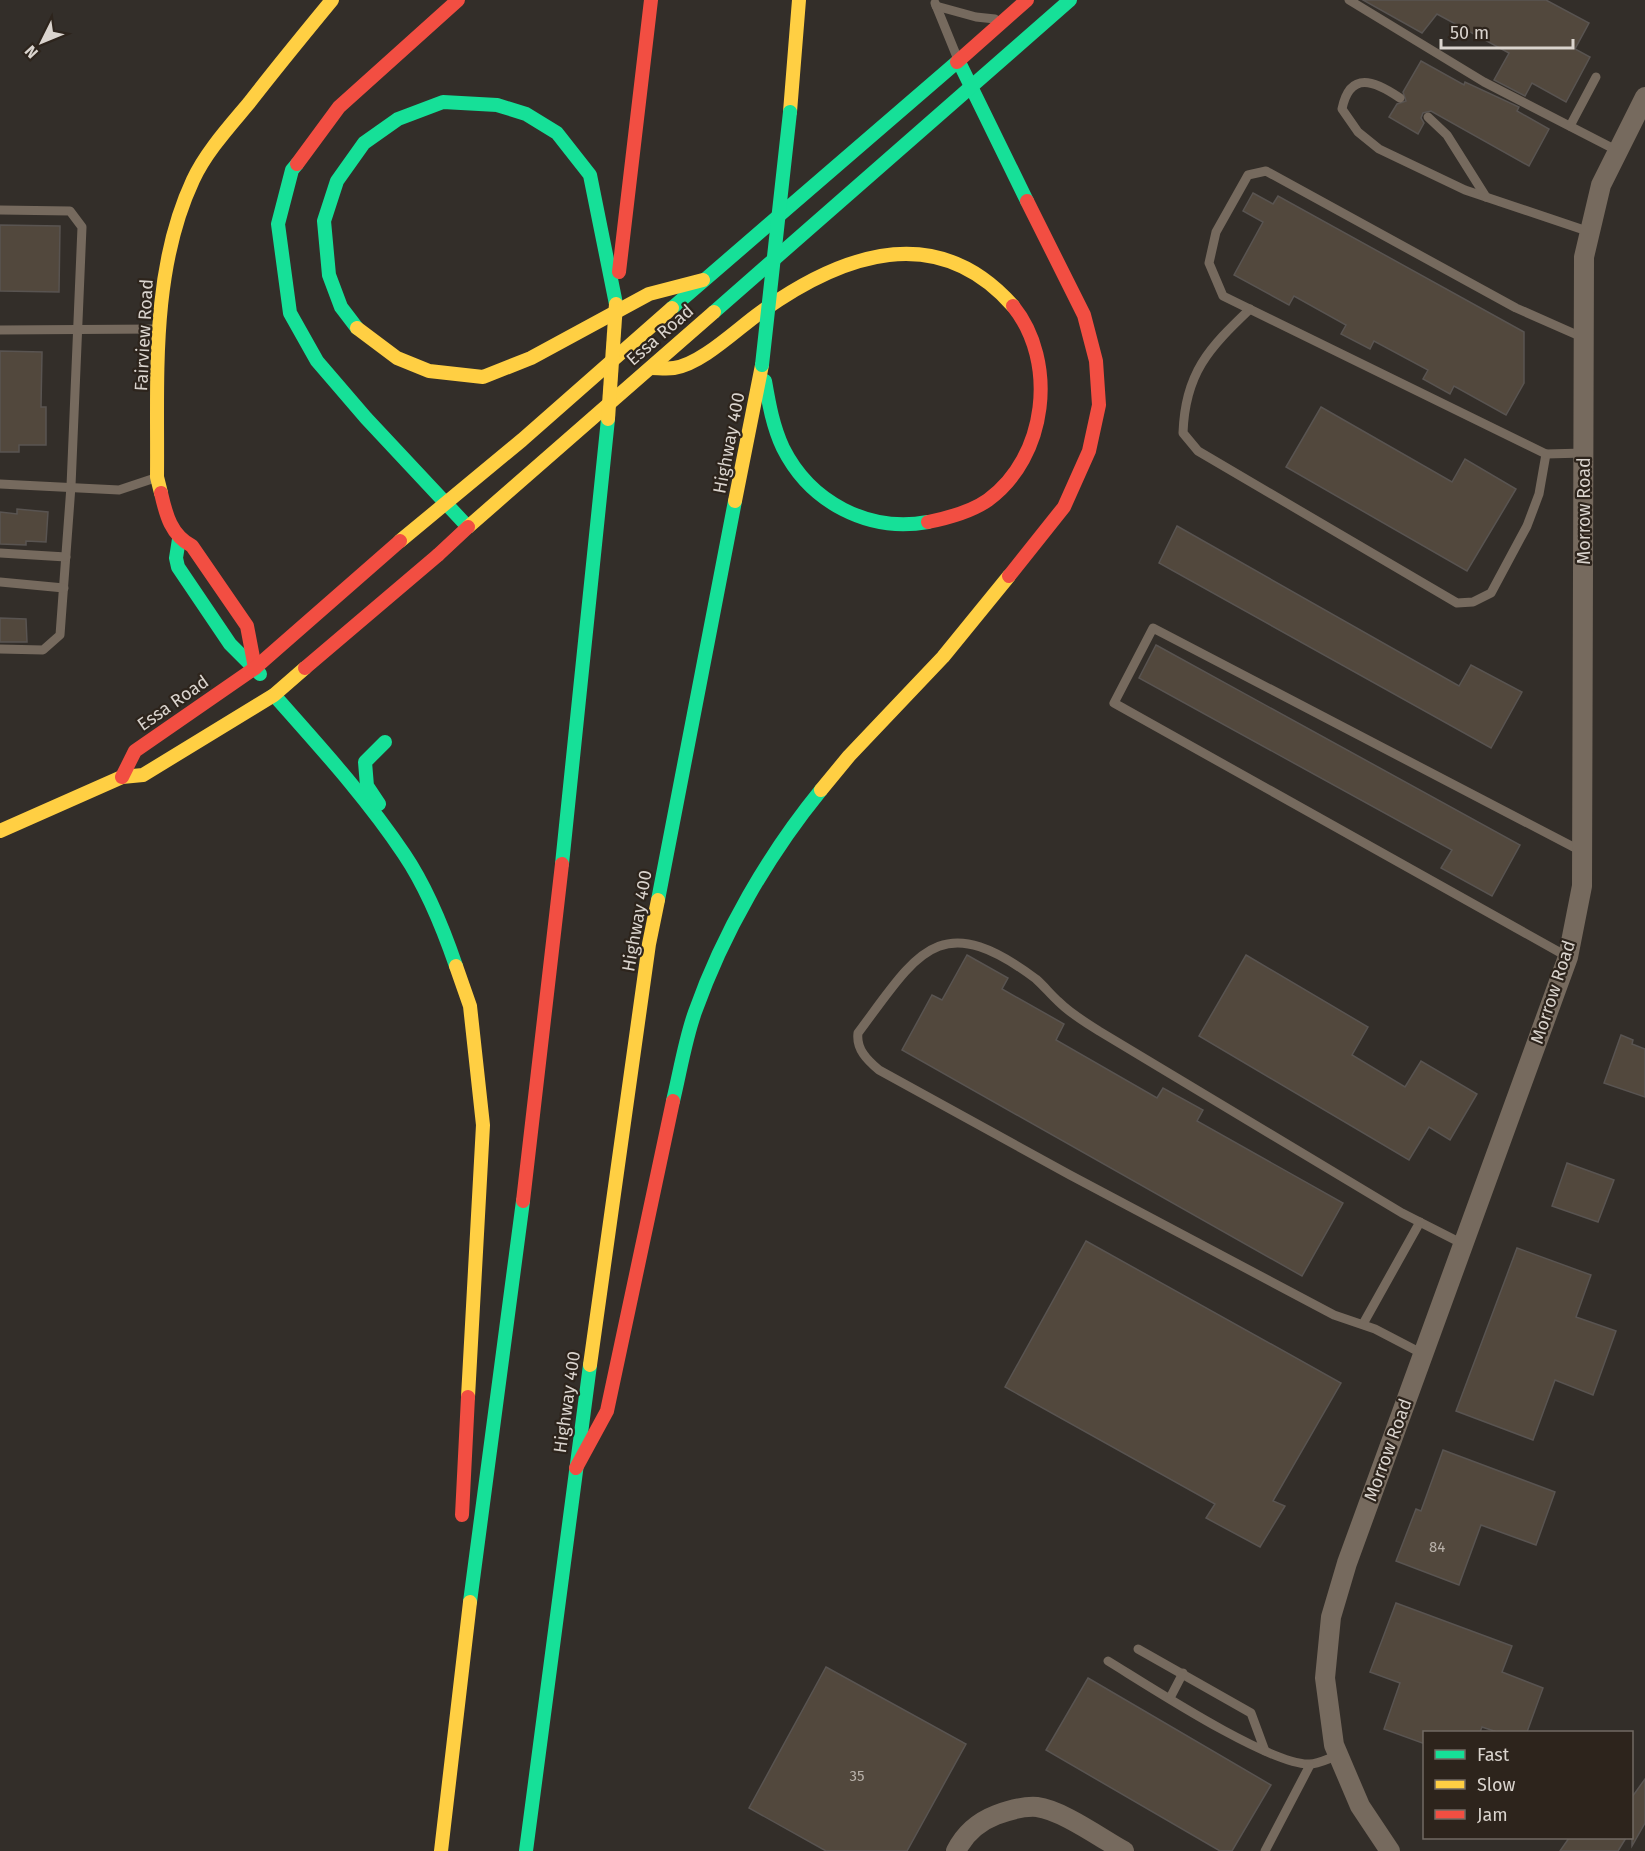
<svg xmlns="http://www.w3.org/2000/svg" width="1645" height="1851" font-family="'Fira Sans',sans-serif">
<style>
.building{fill:#52483d;stroke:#595451;stroke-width:1.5}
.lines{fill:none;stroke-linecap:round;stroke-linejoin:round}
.lane{stroke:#766a5e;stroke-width:9}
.street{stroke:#766a5e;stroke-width:20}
.fast{stroke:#16e098;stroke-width:14}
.slow{stroke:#ffcf43;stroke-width:14}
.jam{stroke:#f24e42;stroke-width:14}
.fast-bridge{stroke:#16e098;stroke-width:14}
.slow-bridge{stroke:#ffcf43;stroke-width:14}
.labels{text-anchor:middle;stroke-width:4.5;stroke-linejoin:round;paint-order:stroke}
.number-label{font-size:15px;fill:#b8b1aa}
.street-label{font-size:18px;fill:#dad4ce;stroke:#2d241c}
</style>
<rect width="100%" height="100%" fill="#332e29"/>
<g class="building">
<path d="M1363,0h183l43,23 -14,26 15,8 -24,45 -34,-19 -7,13 -31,-16 15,-27 -72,-39 -15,19z"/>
<path d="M1421,61l43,24 1,-3 54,25 -2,4 32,18 -20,37 -98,-55 -8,2 -2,5 3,5 -6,11 -29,-17 8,-13 9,-3 -3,-9z"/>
<path d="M1253,193l20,11 5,-8 246,136v51l-18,32 -52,-29 -4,8 -27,-15 5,-9 -54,-29 -4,8 -29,-15 5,-9 -52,-29 -5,9 -55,-30 29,-53 -20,-11z"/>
<path d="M0,225l60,1 -1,66 -59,-1z"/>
<path d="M0,351l42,1 -1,55h5v38h-27v7h-19z"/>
<path d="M1321,407l131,75 13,-23 51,30 -49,82 -181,-104z"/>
<path d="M17,509l31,3 -2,30 -20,-1v4l-26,-1v-32l17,2z"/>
<path d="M1177,526l282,160 12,-21 51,27 -31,56 -332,-185z"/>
<path d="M0,618l26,1 1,23h-27z"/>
<path d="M1156,645l364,200 -28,51 -51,-28 11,-18 -313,-172z"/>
<path d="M967,955l41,23 -6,11 62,35 -8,16 101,58 6,-10 40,22 -6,11 146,82 -41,73 -400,-226 30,-55 10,5z"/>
<path d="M1246,955l122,72 -16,28 53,32 16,-26 56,33 -27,46 -21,-13 -20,33 -210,-124z"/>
<path d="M1621,1035l12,5 -1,4 13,5v48l-41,-14z"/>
<path d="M1567,1163l47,17 -16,42 -46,-16z"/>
<path d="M1086,1241l255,142 -68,118 12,5 -25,41 -54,-29 9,-14 -210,-117z"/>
<path d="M1517,1248l74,27 -15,42 40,14 -23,64 -38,-15 -22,60 -77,-29z"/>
<path d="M1443,1450l112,42 -19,53 -55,-20 -22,60 -63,-24 20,-52 5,2z"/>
<path d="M1396,1603l116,43 -10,26 41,16 -16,44h-30l-15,-5 -2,5h-55v12l-41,-15 16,-46 -30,-11z"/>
<path d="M826,1667l140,77 -59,107h-81l-77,-43z"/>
<path d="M1088,1678l183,107 -39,66h-12l-174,-101z"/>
<path d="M1645,1779v44l-13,23v-49z"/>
<path d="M1569,1838h57l-8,13h-58z"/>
</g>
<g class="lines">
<g class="lane">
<path d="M1349,0l135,82 134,69"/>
<path d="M935,3l22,54"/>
<path d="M936,6l40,11 19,2"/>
<path d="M1400,98c-25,-17 -50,-28 -58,11l16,23 21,17 86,41 125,42"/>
<path d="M1428,117l19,18 39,62"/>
<path d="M1570,126l26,-49"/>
<path d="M0,210l70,1 12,16 -11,259 -11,149 -17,15 -43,-1"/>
<path d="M1250,309c-41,39 -65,64 -67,124l15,18 259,152 16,-1 18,-9 36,-67 12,-32 7,-40"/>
<path d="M0,330l156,-1"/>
<path d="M1584,453l-38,1 -323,-158 -14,-33 7,-31 32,-57 18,-4 250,137 68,30"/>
<path d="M0,484l119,6 36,-12"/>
<path d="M0,553l66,4"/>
<path d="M0,582l64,6"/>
<path d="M1568,957l-454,-254 39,-75 430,224"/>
<path d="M1363,1324l57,-102"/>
<path d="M1423,1354l-48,-25 -41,-14 -264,-140 -191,-105c-12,-10 -23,-21 -21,-37 59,-79 81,-127 178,-54 8,7 15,16 23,23 12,12 26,20 40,29l303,182 61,31"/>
<path d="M1138,1649l113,64 14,38"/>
<path d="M1108,1661c41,25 158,102 200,103 9,1 21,-6 31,-9"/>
<path d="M1170,1698l13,-25"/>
<path d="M1265,1851l45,-86"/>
</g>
<g class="street">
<path d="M956,1851c9,-18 22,-29 40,-36 13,-5 27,-9 41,-8 25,3 65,32 87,44"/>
<path d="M1390,1851l-30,-45 -26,-61 -9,-67 6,-61 16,-54 221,-606 14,-71 2,-629 17,-72 44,-88"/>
</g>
<g class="fast">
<path d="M959,62l68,139"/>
<path d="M297,164l-5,6 -14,54 12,89 27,48 49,57 102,109"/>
<path d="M672,308l285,-246"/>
<path d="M714,312l356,-312"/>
<path d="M357,328l-16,-21 -12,-32 -5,-54 13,-40 27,-38 34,-24 45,-17 54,3 29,9 31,19 33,42 26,129"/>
<path d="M765,381c4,23 8,46 18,67 27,54 85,85 145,74"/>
<path d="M179,539l-3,19 2,9 52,77 30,30"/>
<path d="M274,695c45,51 92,102 130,159 23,34 39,74 52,112"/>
<path d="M379,804l-12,-18 -2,-24 20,-20"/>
<path d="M562,864l46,-445"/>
<path d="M658,900l77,-399"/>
<path d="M673,1101c7,-29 12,-61 22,-89 28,-79 73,-157 126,-222"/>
<path d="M470,1602l53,-401"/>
<path d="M526,1851l64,-486"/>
</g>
<g class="slow">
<path d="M790,112l9,-112"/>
<path d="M357,328l40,30 32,13 54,6 48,-19 118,-64 54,-14"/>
<path d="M651,368c7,0 16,1 23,0 28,-4 64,-40 87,-56 81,-58 176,-92 252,-6"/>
<path d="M161,493l-4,-16c1,-98 -7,-205 36,-297 13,-28 36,-53 56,-77 27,-35 55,-69 83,-103"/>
<path d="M735,501l27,-136"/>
<path d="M468,527l246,-215"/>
<path d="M400,541l122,-101 150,-132"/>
<path d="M821,790l28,-34 94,-99 66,-81"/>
<path d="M0,831l122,-54 21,-2 131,-80 31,-27"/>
<path d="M456,966l14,40 13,119 -15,272"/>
<path d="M590,1365l59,-421 9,-44"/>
<path d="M441,1851l29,-249"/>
</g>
<g class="jam">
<path d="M957,62l70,-62"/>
<path d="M297,164l42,-57 119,-107"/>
<path d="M619,272l32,-272"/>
<path d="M161,493c5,22 10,42 31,53l55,80 8,42"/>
<path d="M928,522c20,-4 43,-10 60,-22 59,-43 70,-138 25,-194"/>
<path d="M438,555l30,-28"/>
<path d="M1009,576l55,-69 25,-56 10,-46 -3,-44 -12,-46 -57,-114"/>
<path d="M305,668l133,-113"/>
<path d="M122,777l13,-26 120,-83 145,-127"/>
<path d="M523,1201l39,-337"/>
<path d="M576,1468l31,-57 66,-310"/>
<path d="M462,1515l6,-118"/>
</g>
<path class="fast-bridge" d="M762,365l28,-253"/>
<path class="slow-bridge" d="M608,419l8,-115"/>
</g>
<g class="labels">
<g class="number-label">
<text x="1437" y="1552">84</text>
<text x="857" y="1781">35</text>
</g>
<g class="street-label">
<text transform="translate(144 335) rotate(-87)" y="6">Fairview Road</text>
<text transform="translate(660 335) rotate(-41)" y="6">Essa Road</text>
<text transform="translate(729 443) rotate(-79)" y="6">Highway 400</text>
<text transform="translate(1584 511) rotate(-90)" y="6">Morrow Road</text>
<text transform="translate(173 703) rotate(-35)" y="6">Essa Road</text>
<text transform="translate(637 921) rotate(-80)" y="6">Highway 400</text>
<text transform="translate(1553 992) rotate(-72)" y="6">Morrow Road</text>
<text transform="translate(567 1402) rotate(-82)" y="6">Highway 400</text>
<text transform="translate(1388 1450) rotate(-70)" y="6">Morrow Road</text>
</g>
</g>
<rect x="1423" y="1731" width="210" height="108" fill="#2d241c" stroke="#726a63" stroke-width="1.5"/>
<rect x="1435" y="1750" width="30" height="9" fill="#16e098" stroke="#726a63" stroke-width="1.5"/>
<text x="1477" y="1761" font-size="18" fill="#dad4ce">Fast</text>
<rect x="1435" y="1780" width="30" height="9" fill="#ffcf43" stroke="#726a63" stroke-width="1.5"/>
<text x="1477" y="1791" font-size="18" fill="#dad4ce">Slow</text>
<rect x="1435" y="1810" width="30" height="9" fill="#f24e42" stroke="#726a63" stroke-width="1.5"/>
<text x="1477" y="1821" font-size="18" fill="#dad4ce">Jam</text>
<g transform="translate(42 42) rotate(227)" stroke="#2d241c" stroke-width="4.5" paint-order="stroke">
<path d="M0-4.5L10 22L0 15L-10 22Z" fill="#dad4ce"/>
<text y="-9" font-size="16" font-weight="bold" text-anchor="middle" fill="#dad4ce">N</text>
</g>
<path d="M1441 39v9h132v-9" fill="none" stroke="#dad4ce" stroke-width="3"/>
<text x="1450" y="39" font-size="18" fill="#dad4ce" stroke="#2d241c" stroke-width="4.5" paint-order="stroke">50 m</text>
</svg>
